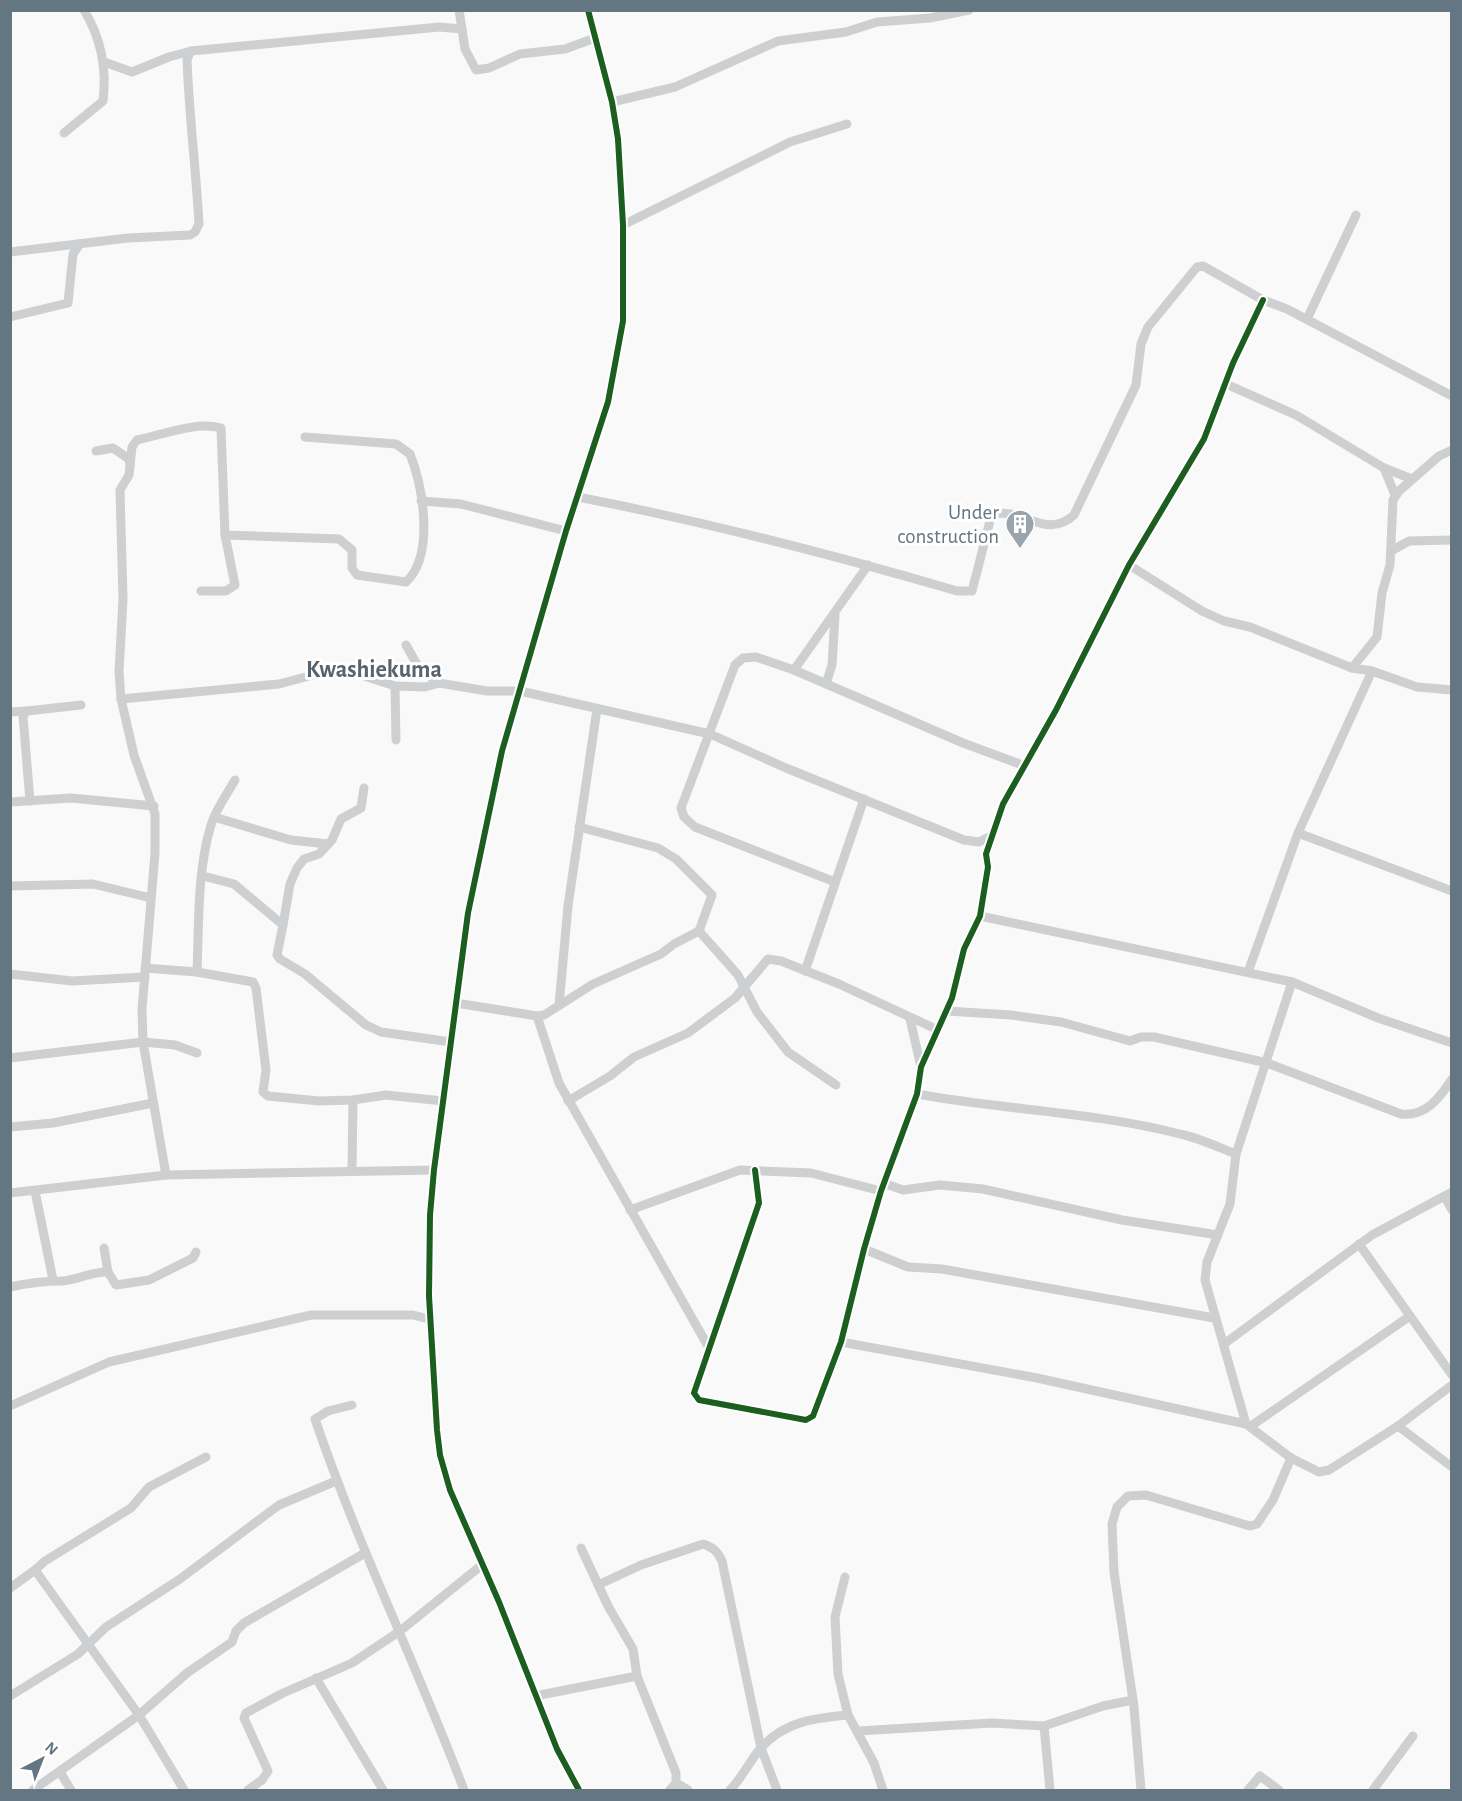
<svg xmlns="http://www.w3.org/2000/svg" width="1462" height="1801" font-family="'Alegreya Sans',sans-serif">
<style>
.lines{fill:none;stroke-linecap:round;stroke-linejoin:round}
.minor{stroke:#cecfd0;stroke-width:9}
.cycleway-casing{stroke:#fff;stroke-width:10}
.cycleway{stroke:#1b5e20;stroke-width:6}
.labels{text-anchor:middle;stroke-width:6;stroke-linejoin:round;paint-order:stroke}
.poi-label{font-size:21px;fill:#657683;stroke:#fff;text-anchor:end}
.quarter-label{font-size:24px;font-weight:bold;fill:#57646e;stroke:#fff}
</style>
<rect width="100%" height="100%" fill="#f9f9f9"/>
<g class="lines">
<g class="minor">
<path d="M459,10l3,19"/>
<path d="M104,62l28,10 37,-15 22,-6"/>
<path d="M612,102l63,-15 103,-46 68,-9 31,-10 53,-4 39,-8"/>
<path d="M64,133l39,-32c4,-32 -2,-63 -19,-91"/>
<path d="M623,225l167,-83 57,-18"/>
<path d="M10,252l118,-14 62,-3 5,-3 4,-8c-3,-55 -10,-109 -12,-165l4,-8 248,-24 23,2 3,20 11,21 13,-2 31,-14 45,-5 30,-11"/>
<path d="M10,317l58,-14 5,-49 7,-10"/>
<path d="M1307,319l49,-104"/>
<path d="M1226,384l70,31 88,53 28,11"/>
<path d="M96,451l17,-3 16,11 1,6"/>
<path d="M1384,468l11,27"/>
<path d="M578,497c128,25 253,57 379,94h15l19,-74 3,-3c29,-6 53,26 80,1l62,-130 5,-41 7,-17 49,-60 6,-1 60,34 24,9 165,87"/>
<path d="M421,501l40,3 105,27"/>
<path d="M1391,551l18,-10 43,-1"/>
<path d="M1129,565l73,46 22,10 26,6 102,41 20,3 45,16 35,3"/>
<path d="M201,591h25l9,-6 -10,-50"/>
<path d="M406,645l13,23 20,15"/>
<path d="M1352,668l25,-31 5,-44 8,-28 3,-65 6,-9 40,-35 13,-6"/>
<path d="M794,670l74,-105"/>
<path d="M826,684l6,-19 3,-50"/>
<path d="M395,686l1,54"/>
<path d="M121,699l158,-15 49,-13h21l46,15 30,1 14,-4 48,8h33l190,43 76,34 178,72 15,2 12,-6"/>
<path d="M10,712l17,-1"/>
<path d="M30,801l-7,-85 4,-5 54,-6"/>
<path d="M10,802l61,-4 83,8"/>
<path d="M214,817l77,23 37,4"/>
<path d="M579,827l79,21 18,11 36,36 -13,36"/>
<path d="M1298,833l154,58"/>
<path d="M203,876l31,8 49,41 -6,30 3,4 25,15 61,51 15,7 70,10"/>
<path d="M835,882l-140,-55 -11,-10 -3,-9 54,-143 8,-7 13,-1 38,13 169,73 62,23"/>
<path d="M10,886l83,-2 58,14"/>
<path d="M980,916l312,66 86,36 74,25"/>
<path d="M283,925l7,-41 7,-16 7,-9 15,-5 13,-14 9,-21 20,-11 3,-20"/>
<path d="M145,968l52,4 56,10 3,6 10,82 -3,22 5,4 51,5 34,-1 33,-5 57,6"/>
<path d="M805,971l59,-172"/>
<path d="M197,972c2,-48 0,-101 14,-147 5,-16 16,-31 24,-45"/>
<path d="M1248,972l50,-139 74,-162"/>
<path d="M10,974l62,7 73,-4"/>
<path d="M456,1003l81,13 7,-1 49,-31 68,-30 13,-10 25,-13 39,44 19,37 31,40 48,33"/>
<path d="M559,1005l9,-99 29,-197"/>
<path d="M947,1011l64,4 50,7 69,19 11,-4h13l113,26 134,51c24,3 39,-16 51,-35"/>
<path d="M537,1016l22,67 150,265"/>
<path d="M910,1019l11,48"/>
<path d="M10,1058l133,-16 32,3 22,8"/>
<path d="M917,1094c87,16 177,18 263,40 19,4 38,13 56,20"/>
<path d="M568,1101l42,-25 24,-19 54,-24 47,-35 33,-39 13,2 58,23 99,46"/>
<path d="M10,1127l43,-4 100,-20"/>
<path d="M352,1170l1,-70"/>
<path d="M755,1170l4,33 -65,190 5,7 107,20 7,-4 28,-74 23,-93 17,-58 36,-97 4,-27 31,-69 12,-49 16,-33 8,-49 -2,-13 17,-50 53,-94 73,-145 75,-126 29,-76 30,-63"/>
<path d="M166,1175l-23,-133 -1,-33 13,-156v-39l-21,-59 -13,-56 -2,-27 4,-73 -3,-109 9,-15 3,-28 5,-7c25,-5 59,-19 84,-12l4,107 114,4 13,11v18l5,7 49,7c29,-27 17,-95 4,-128l-14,-10 -91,-7"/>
<path d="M883,1183l20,7 37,-5 43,4 139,31 96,15"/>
<path d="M35,1191l18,89"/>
<path d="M10,1193l156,-18 268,-5"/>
<path d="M1445,1197l7,13"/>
<path d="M630,1210l110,-40 71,3 70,18"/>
<path d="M1359,1244l93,131"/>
<path d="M104,1248l4,24 8,13 33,-5 44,-22 3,-6"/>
<path d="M864,1249l44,18 34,2 272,49"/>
<path d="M10,1287c18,-4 34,-6 52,-6 16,-1 30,-10 46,-9"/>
<path d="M841,1342l196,36 209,46 45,34 28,14 10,-2 69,-44 54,-41"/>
<path d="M1224,1344l148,-109 80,-43"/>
<path d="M352,1405l-24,6 -13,8c43,127 102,247 149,371"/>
<path d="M10,1406l99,-44 202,-47h102l16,4"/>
<path d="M1246,1424l-41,-144 2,-18 23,-58 6,-50 56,-172"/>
<path d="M1251,1426l159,-110"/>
<path d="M1398,1426l54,41"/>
<path d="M581,1548l27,58 25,43 4,27 39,97v10l-6,7"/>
<path d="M845,1577l-10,40 3,57 10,41 26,48 9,27"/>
<path d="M598,1585l43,-20 62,-21c10,3 14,7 19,17l39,187 16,42"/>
<path d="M10,1588l25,-18"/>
<path d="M316,1678l67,112"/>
<path d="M10,1696l68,-42 28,-27 74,-48 99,-74 57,-24"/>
<path d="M535,1696l102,-20"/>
<path d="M1044,1726l6,64"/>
<path d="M858,1731l134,-8 52,3 59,-20 30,-6"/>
<path d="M60,1772l11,18"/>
<path d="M676,1783l12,7"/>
<path d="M33,1790l106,-75 48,-42 45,-31 4,-11 8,-8 121,-70"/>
<path d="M184,1790l-45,-75 -104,-145 10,-9 86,-53 18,-21 57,-30"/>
<path d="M248,1790l14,-10 6,-9 -24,-53 2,-5 35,-19 71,-31 48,-32 83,-67"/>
<path d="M579,1790l-22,-41 -58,-147 -49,-112 -10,-35 -3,-25 -8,-134 1,-81 4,-45 34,-257 34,-162 64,-220 42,-129 15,-81v-96l-5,-86 -6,-37 -24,-92"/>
<path d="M730,1790c12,-12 19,-28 30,-41 24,-28 55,-31 88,-34"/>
<path d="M1141,1790l-7,-83 -20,-135 -2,-48 5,-17 11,-11 18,-1 104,31 7,-2 16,-24 18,-42"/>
<path d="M1248,1790l12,-14 19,14"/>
<path d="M1373,1790l40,-54"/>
</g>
<g class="cycleway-casing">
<g id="cycleway">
<path d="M755,1170l4,33 -65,190 5,7 107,20 7,-4 28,-74 23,-93 17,-58 36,-97 4,-27 31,-69 12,-49 16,-33 8,-49 -2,-13 17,-50 53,-94 73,-145 75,-126 29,-76 30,-63"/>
<path d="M579,1790l-22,-41 -58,-147 -49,-112 -10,-35 -3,-25 -8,-134 1,-81 4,-45 34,-257 34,-162 64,-220 42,-129 15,-81v-96l-5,-86 -6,-37 -24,-92"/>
</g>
</g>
<use href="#cycleway" class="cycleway"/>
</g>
<defs>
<g id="building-pin" transform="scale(1.5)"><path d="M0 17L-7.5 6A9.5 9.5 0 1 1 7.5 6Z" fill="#99a4ac" stroke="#fff"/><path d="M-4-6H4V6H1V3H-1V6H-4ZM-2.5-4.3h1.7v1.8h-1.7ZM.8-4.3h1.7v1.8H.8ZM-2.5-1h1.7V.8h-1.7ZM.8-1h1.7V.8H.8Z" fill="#fff"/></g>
</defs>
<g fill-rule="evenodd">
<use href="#building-pin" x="1020" y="524"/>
</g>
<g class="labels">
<g class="poi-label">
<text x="999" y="519">Under<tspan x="999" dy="24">construction</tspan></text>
</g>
<g class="quarter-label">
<text x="374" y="677">Kwashiekuma</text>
</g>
</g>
<rect width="1462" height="1801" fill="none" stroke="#657683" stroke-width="24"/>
<g transform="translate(42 1759) rotate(42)" stroke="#ffffff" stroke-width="4.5" paint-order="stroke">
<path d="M0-4.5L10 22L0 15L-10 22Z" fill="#657683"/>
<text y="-9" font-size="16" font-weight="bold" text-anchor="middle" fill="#657683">N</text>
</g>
</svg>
